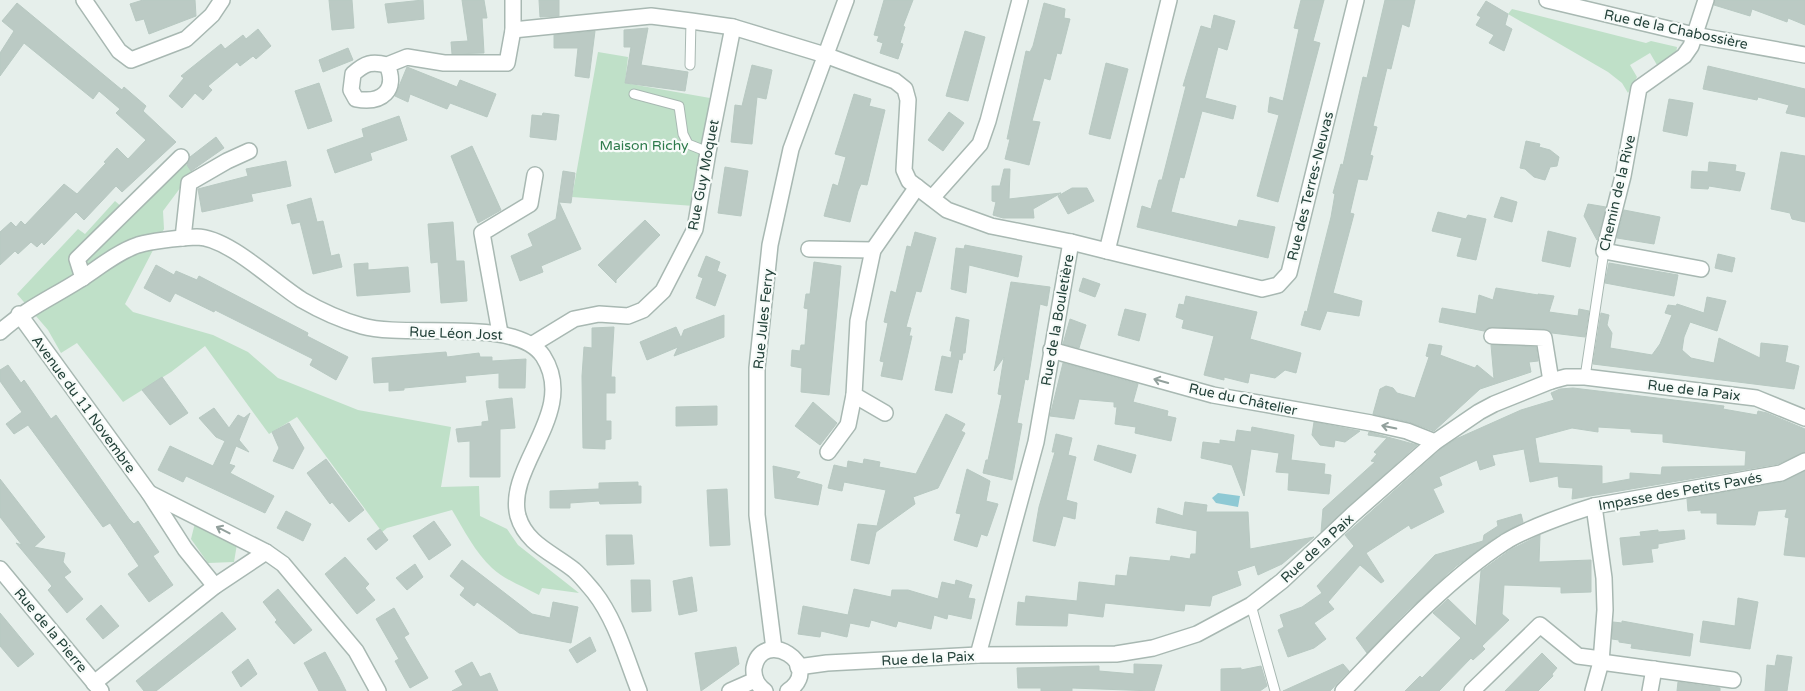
<svg xmlns="http://www.w3.org/2000/svg" width="1805" height="691" font-family="'Varela Round',sans-serif">
<style>
.green{fill:#bfe0c8}
.water{fill:#8ec9d4}
.building{fill:#bbcac4;stroke:#b8c9c2;fill-rule:evenodd}
.lines{fill:none;stroke-linecap:round;stroke-linejoin:round}
.service-casing{stroke:#a8b8b2;stroke-width:11}
.minor-casing{stroke:#a8b8b2;stroke-width:18}
.tertiary-casing{stroke:#a8b8b2;stroke-width:18}
.service{stroke:#fff;stroke-width:9}
.minor{stroke:#fff;stroke-width:15}
.tertiary{stroke:#fff;stroke-width:15}
.oneway{stroke:#92a09c}
.labels{text-anchor:middle;stroke-width:4.5;stroke-linejoin:round;paint-order:stroke}
.street-label{font-size:14px;fill:#24423a;stroke:#f7fbf9}
.park-label{font-size:14px;fill:#2d7a4b;stroke:#f7fbf9}
</style>
<rect width="100%" height="100%" fill="#e6efeb"/>
<g class="green">
<path d="M1512,9l134,34 5,-2 26,6 -1,7 -19,11 -7,-12 -20,12 7,12 -9,16 -6,-10 -14,-11 -100,-58z"/>
<path d="M598,52l30,5 -3,26 85,15 -16,108 -122,-9z"/>
<path d="M184,161l8,11 -29,39 1,18 -39,75 8,8 80,23 35,17 30,26 80,32 93,17 -10,60 38,-1 1,30 27,13 11,16 61,48 -37,-5 -3,7c-15,-8 -34,-15 -47,-27 -17,-16 -28,-38 -40,-58l-65,18 -5,4 -85,-115 -28,17 -64,-88 -34,26 -48,30 -46,-59 -16,10 -13,-23 -31,-36 61,-65 7,5 30,-33 16,14z"/>
<path d="M195,523l42,21 -3,18 -26,1 -17,-24z"/>
</g>
<path class="water" d="M1218,493l22,3 -2,11 -22,-4 -4,-5z"/>
<g class="building">
<path d="M143,0h52l1,16 -47,18 -5,-15 -8,2 -6,-17z"/>
<path d="M329,0h23l2,28 -22,2z"/>
<path d="M423,0l1,19 -36,4 -3,-19z"/>
<path d="M462,0h22l3,18h-5l2,35 -32,1 -1,-12 17,-1z"/>
<path d="M539,0h20v16l-19,1z"/>
<path d="M884,0h29l-10,26 2,1 -5,16 3,1 -5,15 -18,-6 3,-10 -6,-2 2,-5 -5,-1z"/>
<path d="M1301,0h23l-11,41 7,2 -42,159 -21,-6 22,-81 -11,-3 2,-15 13,4 16,-72 -5,-1z"/>
<path d="M1385,0h30l-6,27 -7,-3 -11,45 -4,-1 -14,58 4,1 -7,28 3,1 -6,24 -9,-1 -8,34 4,1 -21,79 29,8 -3,15 -32,-5 -7,19 -19,-5 4,-14 2,1 24,-95 4,-23 -2,-1 8,-29 2,1 20,-88 4,1z"/>
<path d="M1715,0h90v25l-17,-7 -1,4 -35,-13 -2,7 -36,-11z"/>
<path d="M1486,1l22,13 -3,11 7,4 -8,22 -15,-8 5,-8 -18,-10 5,-8 -4,-2z"/>
<path d="M17,3l105,87 2,-3 22,19 -3,5 33,31 -54,50 -6,-6 -32,34 -8,-8 -32,33 -2,-3 -5,5 -6,-5 -13,12 -3,-3 -15,14v-33l11,-10 5,5 5,-6 4,4 39,-41 13,10 29,-31 -2,-1 13,-14 11,11 18,-19 -30,-27 4,-4 -21,-18 -6,8 -69,-56 -24,33v-23l14,-22 -12,-10z"/>
<path d="M1044,3l21,6 -1,9 6,1 -9,35 -4,-1 -7,27 -6,-2 -12,43 8,1 -11,43 -24,-6 5,-20h-3l19,-88 4,1 3,-6z"/>
<path d="M1214,15l21,6 -8,29 -9,-3 -13,51 31,8 -3,13 -31,-8 -18,67 -4,-1 -9,35 66,15 2,-7 36,7 -7,31 -131,-31 5,-21 9,3 8,-29h3l24,-94h-3l18,-60 10,3z"/>
<path d="M648,28l-7,37 47,7 -3,19 -60,-8 6,-36h-7v-17z"/>
<path d="M258,29l13,17 -15,13 -3,-3 -13,10 -3,-4 -29,24 4,4 -9,10 -8,-7 -13,15 -13,-12 15,-18 -3,-2 40,-32 4,5 18,-14 3,4z"/>
<path d="M595,31l-6,47 -14,-2 3,-28h-24v-13z"/>
<path d="M965,31l20,6 -17,64 -22,-5z"/>
<path d="M348,48l5,12 -30,12 -4,-12z"/>
<path d="M1106,63l22,6 -18,70 -21,-5z"/>
<path d="M752,65l20,5 -6,29 -9,-2 -5,47 -21,-2 4,-37 7,1z"/>
<path d="M1708,66l97,23v28l-19,-4 3,-8 -31,-8 -1,3 -54,-11z"/>
<path d="M407,67l50,20 3,-7 36,14 -9,23 -37,-14 -3,6 -37,-15 -2,8 -13,-6z"/>
<path d="M319,83l13,38 -24,8 -13,-38z"/>
<path d="M854,94l17,5 -2,7 16,4 -18,75 -6,-1 -3,7 -8,31 -26,-6 9,-32 5,2 8,-29 -11,-3z"/>
<path d="M1669,99l24,4 -6,33 -24,-5z"/>
<path d="M949,112l15,11 -21,28 -15,-11z"/>
<path d="M543,113l16,2 -3,25 -26,-3 2,-22 10,1z"/>
<path d="M399,116l8,24 -37,13 2,7 -37,13 -8,-23 37,-13 -2,-8z"/>
<path d="M216,137l8,11 -33,23 -4,-6 3,-8z"/>
<path d="M1526,141l14,3 -1,3 11,3 9,7 -2,9 -7,1 -5,13 -11,-3 -9,-8 -5,-1z"/>
<path d="M472,146l29,64 -23,13 -27,-67z"/>
<path d="M1781,152l24,4v66l-13,-3 -2,-6 -19,-4z"/>
<path d="M286,161l5,25 -40,8 2,7 -51,11 -4,-23 50,-13 -2,-7z"/>
<path d="M1709,162l27,3 -1,6 10,2 -5,18 -31,-5 -1,3 -17,-1 1,-17 16,1z"/>
<path d="M725,167l23,4 -7,45 -23,-3z"/>
<path d="M1004,169h6l-1,30 52,-6 -28,16 1,9h-31l-10,-3 3,-13 -4,-1v-15h8z"/>
<path d="M563,171l12,2 -4,30 -12,-1 22,47 -40,17 2,6 -23,9 -9,-25 22,-10 -5,-12 28,-15z"/>
<path d="M1072,188h15l7,13 -26,13 -10,-18z"/>
<path d="M1501,197l16,5 -5,20 -18,-5z"/>
<path d="M311,198l6,24 6,-1 8,35 8,-2 3,13 -29,7 -13,-52 -8,2 -5,-19z"/>
<path d="M1588,204l18,3 -9,33 -13,-24z"/>
<path d="M1624,210l36,7 -6,27 -37,-6z"/>
<path d="M1438,212l28,7 2,-4 18,4 -10,41 -19,-4 5,-18 -30,-7z"/>
<path d="M645,220l15,15 -44,45v3l-18,-18z"/>
<path d="M453,222l3,39h8l3,40 -26,2 -3,-41 -7,1 -3,-39z"/>
<path d="M1548,231l28,7 -6,29 -28,-6z"/>
<path d="M915,232l21,6 -15,54 -5,-1 -10,36 5,1 -2,8h3l-10,44 -21,-4 3,-14 -4,-1 8,-38 -4,-1 7,-31 5,2 11,-47 4,1z"/>
<path d="M965,245l57,11 -4,21 -49,-12 -3,28 -15,-4 5,-41 8,1z"/>
<path d="M1718,254l17,4 -3,14 -17,-4z"/>
<path d="M706,256l14,6 -3,9 9,4 -11,31 -19,-8 7,-20 -5,-2z"/>
<path d="M814,262l27,4 -12,129 -28,-3 1,-24 -11,-2 1,-16 8,1 1,-6h4l3,-36 -4,-1 2,-14h4z"/>
<path d="M368,263v7l40,-3 2,25 -53,4 -3,-32z"/>
<path d="M1609,263l69,12 -4,21 -69,-13z"/>
<path d="M156,265l18,10 2,-4 21,9 2,-4 109,57 -1,3 41,21 -12,23 -26,-15 3,-6 -98,-49 -1,2 -39,-19 -5,9 -26,-14z"/>
<path d="M1083,278l17,6 -5,13 -16,-6z"/>
<path d="M1011,282l39,5 -3,19 -7,-2 -12,76 -3,-1 -8,44 5,1 -10,56 -29,-7 3,-13h2l14,-65 -4,-1 6,-37 -10,14z"/>
<path d="M1496,288l42,7v-1l16,2 -5,16 29,4 1,-7 10,2 -4,26 -33,-4 -8,-4 -52,-2 -8,4 -45,-9 3,-14 34,6 3,-19 14,5z"/>
<path d="M1186,296l71,16 -7,27 51,14 -5,20 -11,-3 -10,8 -25,-5 -2,10 -24,-6v3l-20,-5 10,-39 -32,-8 2,-8 -8,-3 3,-13 5,1z"/>
<path d="M1707,297l19,4 -9,30 -27,-9 -6,15 -2,13 9,8 23,5 5,-25 41,20 1,-15 27,3 -3,16 14,4 -5,23 -201,-25 8,-51 8,2 -2,10 5,8 -2,15 42,7 8,-11 12,-29 -7,-2 3,-8 8,1 1,-2 27,9z"/>
<path d="M1125,309l21,5 -7,27 -21,-6z"/>
<path d="M724,315v22l-50,19 4,-9 -31,13 -7,-18 36,-15 5,11 3,-8z"/>
<path d="M956,317l13,3 -4,33h-2l-1,7 -3,-1 -7,34 -17,-3 7,-34 9,2 1,-7h-2z"/>
<path d="M1070,319l16,6 -7,23 -16,-4z"/>
<path d="M614,327l-3,50h4v16h-9v28h5v18l-6,1v9l-22,-1 -1,-72 2,-29 8,1v-20z"/>
<path d="M1429,344l13,2 -2,9 35,13 2,-3 17,14 -3,-34 45,2 2,14 -9,1 2,10 -51,17 -46,42 -25,-9 -36,-8 7,-25 6,-3 7,2 4,5 18,5 14,-41 -3,-1z"/>
<path d="M446,352l1,5 32,-4 1,4h12v4l34,-2 -1,29h-26v-15l-34,3 1,6 -62,6v2l-15,1v-9l-15,1 -2,-25z"/>
<path d="M1063,363l75,21 -5,18 35,9 -1,5 9,2 -5,23 -36,-8 1,-6 -21,-3 2,-17h-3v-5l-35,-3 -5,20 -24,-3z"/>
<path d="M8,365l13,18 3,-3 27,39 5,-4 73,104 5,5 4,-3 21,31 -6,4 20,29 -24,17 -21,-28 11,-8 -29,-43 -7,4 -75,-102 -14,9 -8,-10 16,-12 -22,-31v-11z"/>
<path d="M162,377l26,36 -18,12 -28,-35z"/>
<path d="M1573,388l151,18 -1,3 34,6 1,-4 9,2 38,16v23l-27,12 -206,35 1,-11 -14,-1 -1,-11 -28,6 -6,-33 -32,6 3,10 -15,5 -3,-10 -38,17 3,8 -9,4 11,23 -33,17 -2,-4 -43,28 18,28 -3,2 -21,-18 -32,37 6,7 -20,14 12,16 -12,9 -26,9 -10,-27 6,-3 -4,-12 22,-8 20,-14 -5,-7 37,-40 -9,-11 96,-86 15,-10 65,-29 33,-10 -3,-7 9,-4zM1598,427l33,2v3l32,2v8l83,9 -1,15 -83,1 -1,8 -31,-2v6l-28,5v-18l-63,-3 -4,-25 37,-10 26,4z"/>
<path d="M512,398l3,30 -15,1v48h-30v-36l-12,1 -2,-13 26,-3v-4l7,-1 -3,-20z"/>
<path d="M813,402l24,21 -17,22 -25,-19z"/>
<path d="M717,406v19l-41,1v-19z"/>
<path d="M214,408l15,20 9,-13 6,3 6,-5 -11,27 10,12 -13,-6 -7,18 6,2 -5,7 44,23 -9,17 -79,-37 -3,6 -25,-12 12,-24 43,20 12,-25 -9,-4 -17,-19z"/>
<path d="M946,414l19,10 -4,7 4,2 -27,55 -25,9 2,7 -39,28 -7,32 -18,-4 7,-36 19,2 9,-36 -42,-8 -2,9 -14,-3 6,-23 13,3 1,-7 15,3 1,-5 16,3 -1,5 37,7z"/>
<path d="M1314,422l46,9 -15,11 -10,-2 -1,7 -14,-2 -8,-10z"/>
<path d="M289,423l15,25 -11,21 -20,-8 6,-13 -7,-16z"/>
<path d="M1252,427l42,8 -3,25 34,4 -1,10 7,1 -2,19 -41,-4 1,-17 -13,-1 3,-19 -28,-4 -7,47 -12,-31 -31,-7 2,-16 17,2v-4l15,2 2,-12 14,2z"/>
<path d="M1369,432l48,13 -96,87 2,-23 52,-47 -4,-1 6,-7 -3,-2 13,-14 -19,-3z"/>
<path d="M1056,434l16,4 -4,17 8,2 -10,43 11,3 -2,16 -12,-3 -8,30 -22,-5 6,-34 16,-55h-3z"/>
<path d="M1098,445l38,10 -5,18 -37,-13z"/>
<path d="M326,459l38,51 -15,12 -17,-20 -2,2 -23,-31z"/>
<path d="M773,466l27,6 -4,6 26,7 -4,20 -43,-7z"/>
<path d="M967,469l23,12 -4,20 12,3 -11,32 -6,-2 -4,13 -23,-7 7,-26 -5,-1z"/>
<path d="M1805,471v86l-21,-2 5,-37 -4,-1 2,-8 -29,2 -3,14 -38,-1v-11h-16v-3l-13,1 -1,-12 96,-17z"/>
<path d="M0,479l45,58 -11,10 31,6 -2,9 8,10 -7,5 19,22 -16,14 -19,-23 4,-4 -36,-43 6,2 -22,-28z"/>
<path d="M638,482v4h3v17l-41,1 -1,-3 -29,2v5h-20v-17l49,-2v-6z"/>
<path d="M727,489l3,56 -20,1 -3,-56z"/>
<path d="M1185,502l22,3 -1,7h42l2,37 64,-12 -32,27 -24,11 -3,-10 -18,6 4,14 -29,11 -2,10 -25,-2 -1,7 -79,-8 -2,14 -35,-4 -1,13 -51,-1 2,-23 7,1 1,-7 51,5 2,-19 36,4 1,-11 11,1 3,-19 40,4 1,-5 19,3 1,-5h5l1,-23 -41,-8 2,-15 25,8z"/>
<path d="M286,511l25,13 -8,17 -26,-13z"/>
<path d="M1521,514l2,8 -23,12 -45,33 -50,46 -38,40 -11,-15 79,-83 48,-14 1,-6 14,-9 -1,-5z"/>
<path d="M434,521l17,24 -22,15 -16,-24z"/>
<path d="M380,529l8,11 -12,10 -9,-11z"/>
<path d="M1658,530v2l26,-2 1,9 -27,5v4l-7,1 2,13 -30,3 -3,-27 21,-2 -1,-4z"/>
<path d="M606,535h26l2,29 -27,1z"/>
<path d="M1540,535l-1,27 52,-2v32l-30,1v-6l-57,-2 -2,29 7,6 -27,26 3,3 -12,11 -2,-2 -32,33h-34l15,-15 2,2 39,-40 -28,-25 15,-14 28,27 5,-55 29,-21z"/>
<path d="M345,557l24,27 -4,4 10,12 -18,14 -32,-40z"/>
<path d="M462,560l70,54 18,4 3,-16 25,5 -7,36 -52,-10 -42,-31 -3,4 -14,-11 5,-7 -15,-12z"/>
<path d="M415,564l8,13 -16,13 -11,-12z"/>
<path d="M692,577l5,34 -18,4 -6,-34z"/>
<path d="M631,580h19l1,31 -19,1z"/>
<path d="M956,580l16,5 -4,13 7,1 -4,20 -23,-5 -1,5 -13,-4 -3,14 -33,-8 -2,6 -25,-7 -2,7 -19,-4 -3,14 -26,-6 -1,6 -22,-3 5,-28 45,9 6,-26 37,8 1,-7h16l30,9 4,-17 13,3z"/>
<path d="M278,589l34,41 -18,14 -19,-22 2,-2 -14,-18z"/>
<path d="M1738,598l20,4 -8,47 -50,-7 3,-21 32,5z"/>
<path d="M101,605l18,21 -16,13 -17,-20z"/>
<path d="M394,608l15,26 -5,3 24,41 -18,10 -15,-27 4,-2 -23,-40z"/>
<path d="M222,612l14,17 -80,62h-12l-8,-10z"/>
<path d="M0,613l34,41 -16,13 -18,-21z"/>
<path d="M1622,621l71,13 -3,22 -59,-8 1,-4 -13,-2v-2l-7,-1 1,-17 9,1z"/>
<path d="M590,637l6,14 -19,12 -8,-13z"/>
<path d="M736,647l3,17 -38,27 -6,-38z"/>
<path d="M325,652l14,25 7,14h-27l-15,-28z"/>
<path d="M1542,653l15,15 -5,6 1,2 -15,15h-33z"/>
<path d="M1777,655l15,2 -5,34h-22l2,-26 8,1z"/>
<path d="M248,659l9,15 -16,13 -9,-15z"/>
<path d="M472,662l8,15 10,-4 8,18h-46l11,-6 -8,-14z"/>
<path d="M1134,664l28,1 -8,26 -82,-3v3h-31v-3h-23l-1,-20 82,-2v5l35,3z"/>
<path d="M1343,664l6,7 -19,20h-47z"/>
<path d="M1261,666l6,20 -7,5h-39v-22l20,-1v2z"/>
<path d="M1678,682l42,6v3h-43z"/>
</g>
<g class="lines">
<g class="service-casing">
<g id="service">
<path d="M690,65l1,-44"/>
<path d="M634,94l45,12 4,28 5,10 20,8"/>
<path d="M1585,377l19,-126"/>
<path d="M1251,605l24,86"/>
</g>
</g>
<g class="minor-casing">
<g id="minor">
<path d="M84,0l35,51 12,9 55,-21 26,-24 10,-15"/>
<path d="M1547,0l147,35 111,20"/>
<path d="M513,30l138,-14 40,5 42,6 92,28 70,26 10,8 3,11 -4,70 5,11 38,29 44,16 80,16"/>
<path d="M387,65c-15,-4 -22,-2 -34,9l-2,16 5,9c26,5 42,-9 31,-34l20,-8 37,6h63l6,-33v-30"/>
<path d="M932,198l48,-54 8,-23 32,-121"/>
<path d="M183,238l6,-55 38,-22 22,-10"/>
<path d="M809,249l64,1"/>
<path d="M1107,251l155,38 16,-4 11,-12 67,-273"/>
<path d="M1701,269l-97,-18 19,-75 16,-88 45,-32 7,-10 15,-46"/>
<path d="M83,278l-6,-19 104,-102"/>
<path d="M19,314l130,179 36,56 30,37"/>
<path d="M0,332c24,-22 51,-34 78,-51 19,-12 39,-29 60,-36 18,-5 41,-7 59,-8 31,0 79,47 105,63 19,11 39,20 60,26 45,13 154,-10 181,30 36,56 -38,110 -25,160 8,28 35,37 56,54 7,6 14,15 20,22 22,28 32,66 45,99"/>
<path d="M500,333l-18,-100 48,-29 5,-29"/>
<path d="M1492,336l52,2 7,43"/>
<path d="M533,344l41,-25 25,-5 29,2 15,-6 20,-19 32,-62 13,-77 25,-125"/>
<path d="M1051,350l162,45 158,28 36,8 28,11"/>
<path d="M885,413l-31,-18 4,-74 15,-71 44,-63"/>
<path d="M828,452l20,-27 6,-30"/>
<path d="M149,493l117,59 17,12 73,87 22,40"/>
<path d="M1594,506l10,72 1,32 -4,52"/>
<path d="M0,569l101,122"/>
<path d="M774,649l-17,-134v-147l13,-123 21,-96 55,-149"/>
<path d="M978,655l58,-213 35,-200 36,9 62,-251"/>
<path d="M94,683l121,-97 51,-34"/>
<path d="M1343,691c50,-52 101,-109 162,-149 21,-13 65,-29 89,-36l187,-33 24,-12"/>
<path d="M1472,691l68,-66 38,31 23,3"/>
<path d="M1593,691l8,-29 132,18"/>
<path d="M1650,691l4,-22"/>
</g>
</g>
<g class="tertiary-casing">
<g id="tertiary">
<path d="M798,667l29,-4 151,-8 138,-1 37,-6 44,-14 54,-29 31,-24 70,-66 83,-73 44,-30 15,-8 57,-23 15,-4h19l171,21 49,20"/>
<path d="M730,691l25,-11"/>
<path d="M765,691c-7,-5 -12,-13 -11,-23 8,-42 72,-3 34,23"/>
</g>
</g>
<use href="#service" class="service"/>
<use href="#minor" class="minor"/>
<use href="#tertiary" class="tertiary"/>
</g>
<defs><path id="oneway-shaft" d="M-6 0H5M1.5-3L5.5 0L1.5 3" fill="none" stroke-width="1.6" stroke-linecap="round" stroke-linejoin="round" transform="scale(1.25)"/></defs>
<g class="oneway">
<use href="#oneway-shaft" transform="translate(1161 381) rotate(-164)"/>
<use href="#oneway-shaft" transform="translate(1389 427) rotate(-168)"/>
<use href="#oneway-shaft" transform="translate(223 530) rotate(-153)"/>
</g>
<g class="labels">
<g class="street-label">
<text transform="translate(1676 29) rotate(12)" y="5">Rue de la Chabossière</text>
<text transform="translate(703 175) rotate(-79)" y="5">Rue Guy Moquet</text>
<text transform="translate(1310 186) rotate(-76)" y="5">Rue des Terres-Neuvas</text>
<text transform="translate(1617 193) rotate(-77)" y="5">Chemin de la Rive</text>
<text transform="translate(763 319) rotate(-84)" y="5">Rue Jules Ferry</text>
<text transform="translate(1057 320) rotate(-80)" y="5">Rue de la Bouletière</text>
<text transform="translate(456 333) rotate(2)" y="5">Rue Léon Jost</text>
<text transform="translate(1694 390) rotate(7)" y="5">Rue de la Paix</text>
<text transform="translate(1243 399) rotate(12)" y="5">Rue du Châtelier</text>
<text transform="translate(84 404) rotate(54)" y="5">Avenue du 11 Novembre</text>
<text transform="translate(1680 491) rotate(-10)" y="5">Impasse des Petits Pavés</text>
<text transform="translate(1317 548) rotate(-43)" y="5">Rue de la Paix</text>
<text transform="translate(51 630) rotate(50)" y="5">Rue de la Pierre</text>
<text transform="translate(928 658) rotate(-3)" y="5">Rue de la Paix</text>
</g>
<g class="park-label">
<text x="644" y="150">Maison Richy</text>
</g>
</g>
</svg>
